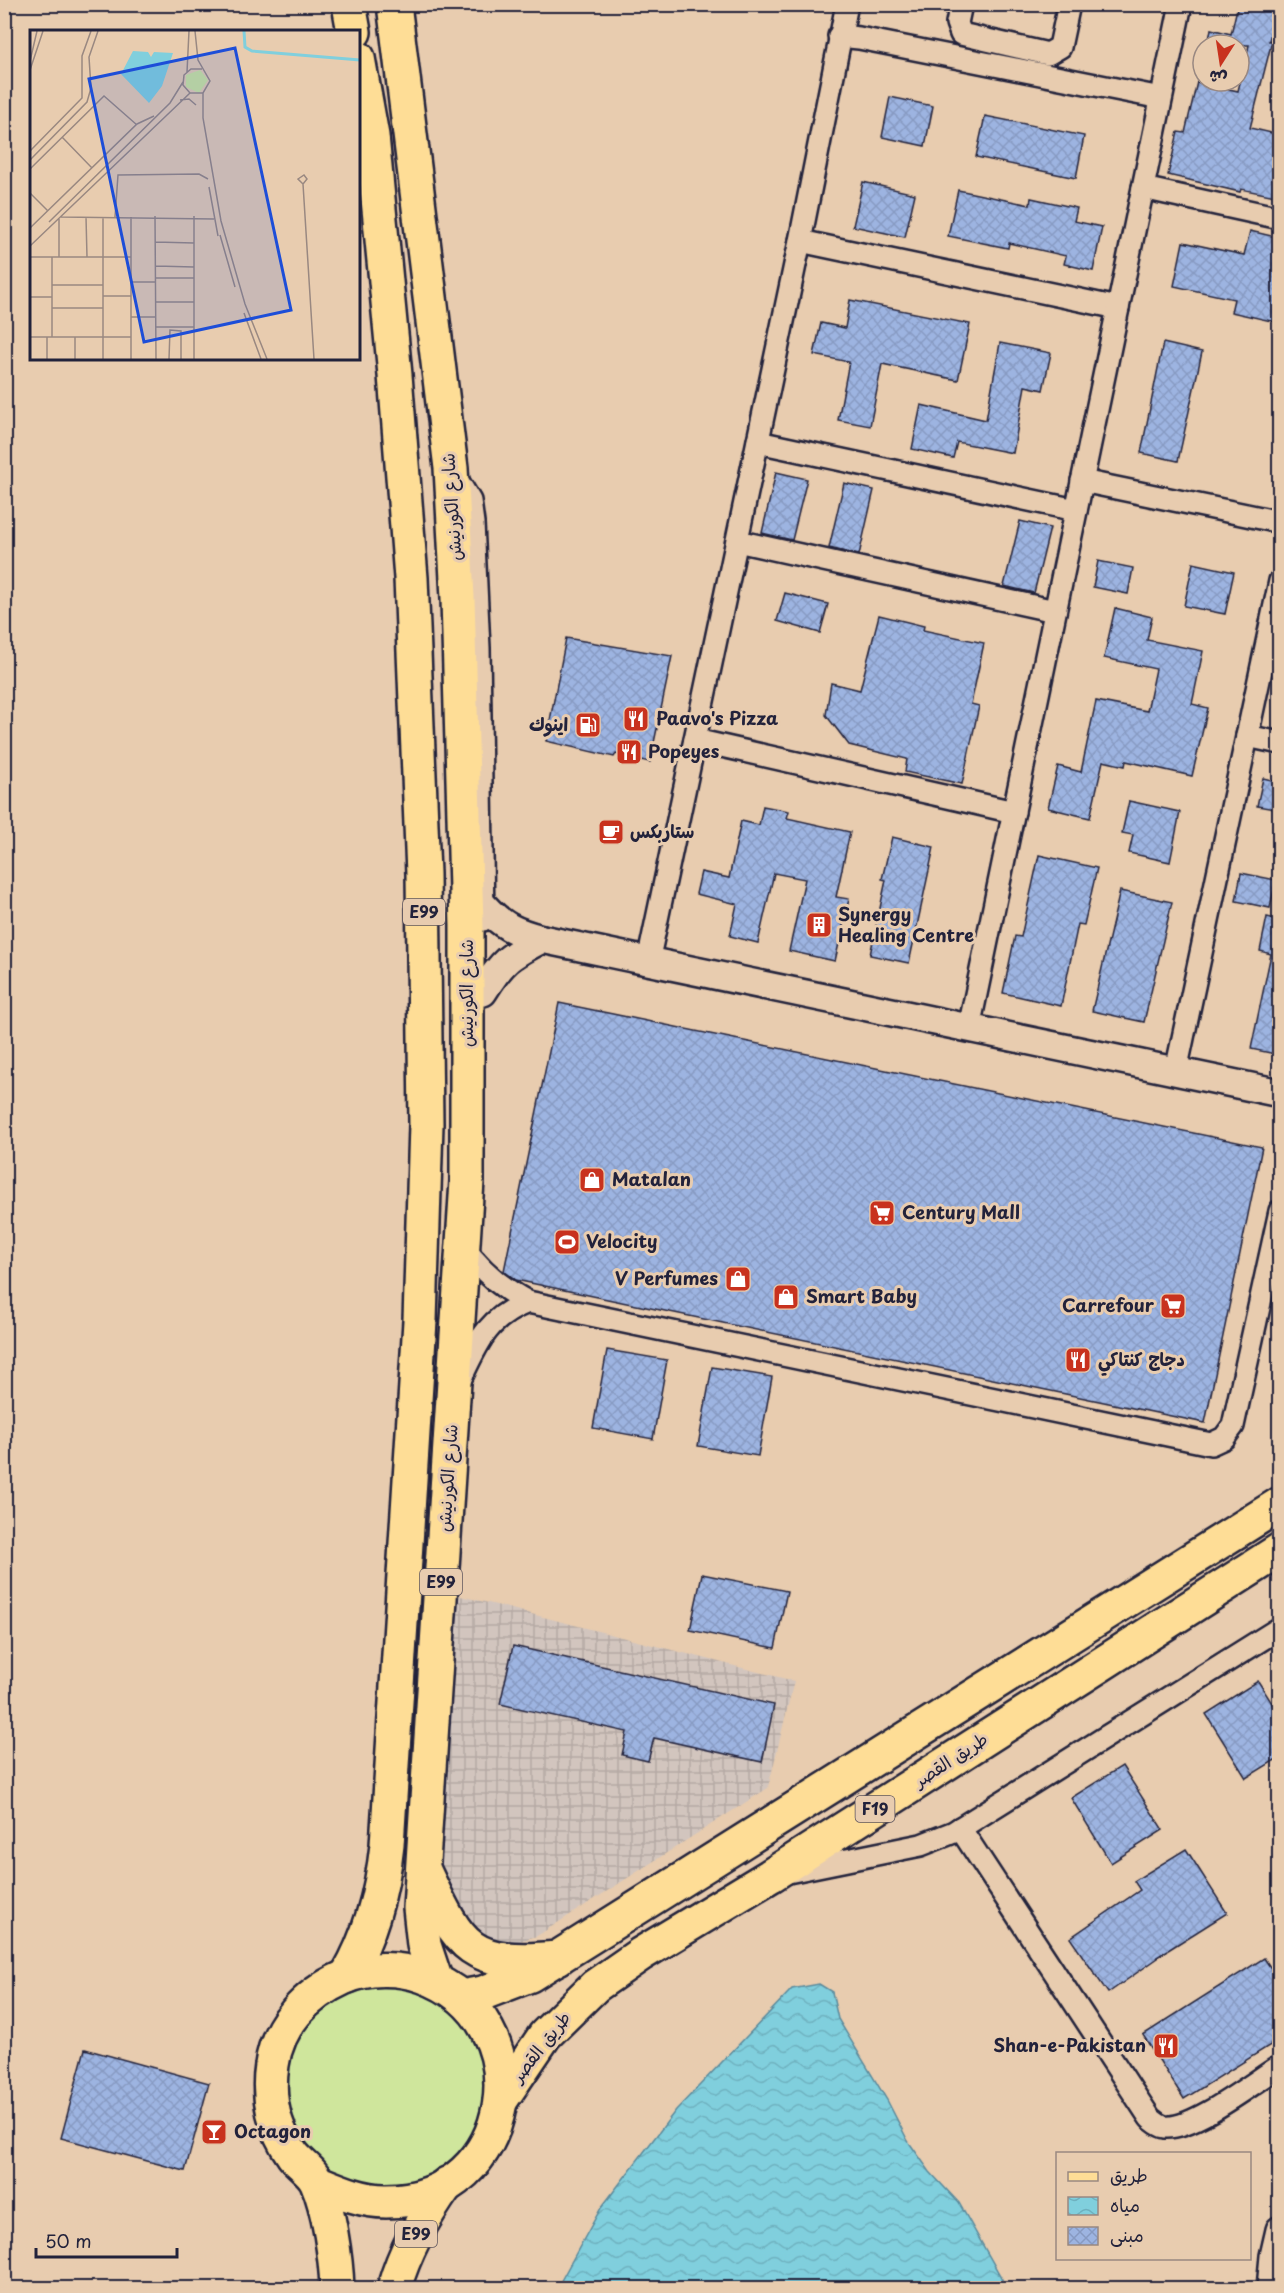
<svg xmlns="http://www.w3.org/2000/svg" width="1284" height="2293" font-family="'Playpen Sans','Playpen Sans Arabic',sans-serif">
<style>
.industrial{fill:url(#industrial-grid)}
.grass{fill:#cfe69c;stroke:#78846c;stroke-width:1.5}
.water{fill:url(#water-waves);stroke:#5a8a9c;stroke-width:1.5}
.building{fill:url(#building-cross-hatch);stroke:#22223b;stroke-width:1.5}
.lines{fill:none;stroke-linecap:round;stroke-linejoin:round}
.minor-casing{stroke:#22223b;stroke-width:26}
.tertiary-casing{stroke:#22223b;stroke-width:32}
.primary-casing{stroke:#22223b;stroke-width:38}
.trunk-casing{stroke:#22223b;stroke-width:38}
.minor{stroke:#e8ccaf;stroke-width:21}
.tertiary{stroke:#e8ccaf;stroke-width:27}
.primary{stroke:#fedd96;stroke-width:33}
.trunk{stroke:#fedd96;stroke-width:33}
.labels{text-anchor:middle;stroke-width:6;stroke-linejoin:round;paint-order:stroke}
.shield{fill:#e8ccaf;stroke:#5d555e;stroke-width:1.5}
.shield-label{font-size:16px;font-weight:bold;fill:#22223b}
.street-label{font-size:18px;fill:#22223b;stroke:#e8ccaf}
.poi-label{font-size:18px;font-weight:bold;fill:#22223b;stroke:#e8ccaf;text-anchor:start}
.inset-river{fill:none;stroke:#80cfdd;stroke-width:3}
.inset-road{fill:none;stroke:#998881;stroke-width:1.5}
.view{fill:#1d4ed8;fill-opacity:0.15;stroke:#1d4ed8;stroke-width:3}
.inset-edge{fill:none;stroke:#22223b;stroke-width:3}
</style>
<defs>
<pattern id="industrial-grid" width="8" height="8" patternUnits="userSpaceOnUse" patternTransform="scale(1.5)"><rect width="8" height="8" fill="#d2c5be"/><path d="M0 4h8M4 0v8" fill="none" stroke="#b4a9a4"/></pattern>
<pattern id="water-waves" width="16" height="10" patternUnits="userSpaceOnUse" patternTransform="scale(1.5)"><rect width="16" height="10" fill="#80cfdd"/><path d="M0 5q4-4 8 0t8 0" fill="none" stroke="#6eb1bf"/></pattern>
<pattern id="building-cross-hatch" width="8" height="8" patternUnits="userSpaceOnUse" patternTransform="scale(1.5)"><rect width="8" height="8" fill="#9db4e1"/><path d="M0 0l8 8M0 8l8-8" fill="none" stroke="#879ac2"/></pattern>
</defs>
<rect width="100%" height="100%" fill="#e8ccaf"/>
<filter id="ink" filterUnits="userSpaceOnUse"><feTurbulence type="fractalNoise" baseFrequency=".0167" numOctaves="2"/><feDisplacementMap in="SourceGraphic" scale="12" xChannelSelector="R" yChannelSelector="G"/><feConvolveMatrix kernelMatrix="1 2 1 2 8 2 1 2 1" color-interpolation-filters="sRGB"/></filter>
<g filter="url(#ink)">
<path class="industrial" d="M449,1593l345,88 -26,107 -231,148 -21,6 -23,-1 -22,-6 -36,-60z"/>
<circle class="grass" cx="385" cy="2086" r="101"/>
<path class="water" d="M819,1984l13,8 6,27 49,81 21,41 22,31 29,31 43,76v9h-445l44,-80 75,-98 116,-121z"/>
<g class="building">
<path d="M1238,4h39l-8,37h3l-22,87 30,7v62l-39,-8 -1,3 -72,-17 10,-43 7,1 12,-51 41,9 11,-46h-41l3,-16 20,5z"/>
<path d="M890,97l43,9 -8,40 -43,-9z"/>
<path d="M985,116l99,20 -8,42 -100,-21z"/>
<path d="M863,182l52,12 -10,43 -52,-11z"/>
<path d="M958,190l72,15 1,-7 46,10 -3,13 28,6 -9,44 -29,-7 2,-8 -57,-13 -1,5 -60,-12z"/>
<path d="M1250,231l30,7v85l-49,-11 3,-13 -60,-13 9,-44 61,13z"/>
<path d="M850,300l120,24 -12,56 -76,-16 -12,62 -32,-6 11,-58 -35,-7 7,-32 24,5z"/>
<path d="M1000,343l51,10 -8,37 -18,-4 -12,67 -56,-11 -4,16 -41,-9 9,-44 65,15z"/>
<path d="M1163,343l39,9 -24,109 -37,-8z"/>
<path d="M776,472l31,7 -15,61 -30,-7z"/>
<path d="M844,483l30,7 -15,65 -30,-7z"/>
<path d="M1020,521l30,7 -16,65 -30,-7z"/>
<path d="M1098,561l35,7 -5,26 -35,-7z"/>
<path d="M1193,563l41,9 -9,42 -41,-8z"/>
<path d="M785,593l43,11 -8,29 -43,-12z"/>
<path d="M1115,608l37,9 -5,23 56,11 -11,53 16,4 -16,68 -66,-15 -1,5 -22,-5 -13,57 -42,-10 10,-42 23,6 15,-71 51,10 9,-42 -52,-11z"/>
<path d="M879,615l45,11 -1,4 61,13 -13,61 8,2 -17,78 -57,-12 2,-13 -58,-14 -23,-30 5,-32 29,7z"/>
<path d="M566,638l106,18 -22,106 -34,-8 -2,3 -68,-16z"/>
<path d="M1263,778l17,4v28l-23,-4z"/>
<path d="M1129,801l51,11 -10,50 -41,-9 4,-18 -11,-2z"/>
<path d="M763,806l26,5 -2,7 63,14 -14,65 13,2 -14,62 -46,-10 16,-72 -31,-6 -16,70 -28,-7 7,-32 -41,-10 5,-22 28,6 12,-57 18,4z"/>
<path d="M892,837l42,10 -25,116 -39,-8 16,-75 -4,-1z"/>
<path d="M1039,855l58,13 -13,57 -6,-1 -17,82 -58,-13 12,-57 6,1z"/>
<path d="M1241,873l35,7 -6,28 -34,-7z"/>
<path d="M1120,891l52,11 -28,120 -52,-11z"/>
<path d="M1267,917l13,3v135l-29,-6 20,-95 -11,-3z"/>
<path d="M559,1003l703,144 -57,276 -689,-143 -12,-9z"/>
<path d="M607,1350l60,10 -14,79 -60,-11z"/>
<path d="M712,1367l60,10 -14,79 -60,-10z"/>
<path d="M702,1574l85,17 -12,57 -85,-18z"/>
<path d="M513,1646l261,59 -12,57 -108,-24 -6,23 -26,-6 5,-23 -127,-28z"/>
<path d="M1258,1681l22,35v41l-34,21 -40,-64z"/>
<path d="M1122,1766l41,64 -52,33 -40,-65z"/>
<path d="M1186,1849l41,64 -70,44 1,1 -50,35 -38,-55 70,-48 -6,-9z"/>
<path d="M1264,1958l16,24v57l-96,60 -41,-64z"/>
<path d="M85,2049l124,34 -24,88 -124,-33z"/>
</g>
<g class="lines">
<g class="minor-casing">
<g id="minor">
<path d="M961,4l-4,19 4,11 87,20 12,-7 9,-43"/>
<path d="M839,36l20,2 302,60"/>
<path d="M1143,188l137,30"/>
<path d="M800,241l318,67"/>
<path d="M758,442l318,68"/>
<path d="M455,476l15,25 3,22 6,125 4,272"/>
<path d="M1082,481l198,41"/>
<path d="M737,541l318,70"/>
<path d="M1247,736l33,7"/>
<path d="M695,740l319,72"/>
<path d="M648,962l152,-721 47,-237"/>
<path d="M969,1028l212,-1024"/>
<path d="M1176,1071l104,-490"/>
<path d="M463,1246c18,25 38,42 65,56l683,142 13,-6 9,-12 47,-215"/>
<path d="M460,1380c18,-38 27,-62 68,-78"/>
<path d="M960,1828l190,290c5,4 9,8 15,9 28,3 89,-45 115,-61"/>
<path d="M788,1872l133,-27 33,-13 326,-204"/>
</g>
</g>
<g class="tertiary-casing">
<g id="tertiary">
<path d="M483,905c19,21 32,27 59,34l738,154"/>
<path d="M483,992c19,-31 26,-36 59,-53"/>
<path d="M1271,2288l3,-32 6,-26"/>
</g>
</g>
<g class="primary-casing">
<g id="primary">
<path d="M461,1997l22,-4 47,-18 750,-471"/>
<path d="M501,2100l44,-65 50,-49 46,-32 129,-78 510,-326"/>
</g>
</g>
<g class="trunk-casing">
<g id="trunk">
<path d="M349,4l5,28"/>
<path d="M394,4l57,464 7,130 9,328v255l-47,727 4,37 12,36"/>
<path d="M425,1873c36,77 45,93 133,85"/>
<path d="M347,1976c24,-41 35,-84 40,-131l33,-524 6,-197 -3,-250 -12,-296 -16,-203 -23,-239 -14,-78"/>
<path d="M317,2182c22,9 45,19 69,19 131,0 159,-181 37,-225 -25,-9 -56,-9 -80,2 -36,16 -66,47 -71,87 -5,32 2,64 21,90 7,9 20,17 24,27 12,27 19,77 20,106"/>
<path d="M394,2288c11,-38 30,-72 53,-104"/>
</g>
</g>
<use href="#minor" class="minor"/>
<use href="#tertiary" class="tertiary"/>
<use href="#primary" class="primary"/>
<use href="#trunk" class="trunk"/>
</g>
</g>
<defs>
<g id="restaurant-square" transform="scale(1.35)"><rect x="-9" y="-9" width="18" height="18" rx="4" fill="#c8321e" stroke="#e8ccaf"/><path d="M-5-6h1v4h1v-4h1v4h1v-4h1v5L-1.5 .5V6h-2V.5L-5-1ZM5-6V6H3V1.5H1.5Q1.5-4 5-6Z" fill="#fff"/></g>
<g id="fuel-square" transform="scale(1.35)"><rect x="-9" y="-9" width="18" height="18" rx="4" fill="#c8321e" stroke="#e8ccaf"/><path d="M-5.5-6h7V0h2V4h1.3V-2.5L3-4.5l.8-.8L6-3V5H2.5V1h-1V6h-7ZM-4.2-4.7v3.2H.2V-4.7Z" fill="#fff"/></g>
<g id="cafe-square" transform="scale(1.35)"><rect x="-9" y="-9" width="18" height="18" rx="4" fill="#c8321e" stroke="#e8ccaf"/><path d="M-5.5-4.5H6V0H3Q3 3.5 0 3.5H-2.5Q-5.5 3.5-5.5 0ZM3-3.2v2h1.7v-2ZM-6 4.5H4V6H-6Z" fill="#fff"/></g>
<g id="building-square" transform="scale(1.35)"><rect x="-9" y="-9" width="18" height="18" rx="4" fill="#c8321e" stroke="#e8ccaf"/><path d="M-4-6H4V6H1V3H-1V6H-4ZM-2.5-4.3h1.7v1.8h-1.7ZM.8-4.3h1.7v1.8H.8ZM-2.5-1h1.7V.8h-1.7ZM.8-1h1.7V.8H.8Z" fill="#fff"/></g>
<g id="shop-square" transform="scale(1.35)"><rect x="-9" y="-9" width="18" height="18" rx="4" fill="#c8321e" stroke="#e8ccaf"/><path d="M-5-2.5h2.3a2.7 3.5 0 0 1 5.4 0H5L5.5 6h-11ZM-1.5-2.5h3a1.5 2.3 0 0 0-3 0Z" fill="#fff"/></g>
<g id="supermarket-square" transform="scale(1.35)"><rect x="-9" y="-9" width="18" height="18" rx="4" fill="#c8321e" stroke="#e8ccaf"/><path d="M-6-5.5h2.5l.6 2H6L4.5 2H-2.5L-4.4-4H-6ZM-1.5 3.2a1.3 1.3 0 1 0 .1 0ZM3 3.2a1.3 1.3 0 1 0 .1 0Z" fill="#fff"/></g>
<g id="stadium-square" transform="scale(1.35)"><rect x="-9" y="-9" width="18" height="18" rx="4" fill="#c8321e" stroke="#e8ccaf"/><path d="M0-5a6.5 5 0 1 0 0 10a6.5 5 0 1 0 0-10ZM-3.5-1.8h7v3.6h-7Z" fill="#fff"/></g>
<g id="bar-square" transform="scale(1.35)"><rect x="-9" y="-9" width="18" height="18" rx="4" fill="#c8321e" stroke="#e8ccaf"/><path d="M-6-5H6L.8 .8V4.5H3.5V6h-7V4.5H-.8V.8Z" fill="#fff"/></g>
</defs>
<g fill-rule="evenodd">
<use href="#restaurant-square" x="636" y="719"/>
<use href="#fuel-square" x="588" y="725"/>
<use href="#restaurant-square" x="629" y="752"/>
<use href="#cafe-square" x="611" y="832"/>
<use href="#building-square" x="819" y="925"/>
<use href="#shop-square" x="592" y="1180"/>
<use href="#supermarket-square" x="882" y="1213"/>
<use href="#stadium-square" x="567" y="1242"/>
<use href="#shop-square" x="738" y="1279"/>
<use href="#shop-square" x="786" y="1297"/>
<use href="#supermarket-square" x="1173" y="1306"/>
<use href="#restaurant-square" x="1078" y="1360"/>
<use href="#restaurant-square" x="1166" y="2046"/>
<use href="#bar-square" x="214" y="2132"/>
</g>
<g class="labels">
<g class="shield">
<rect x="403" y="899" width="42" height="26" rx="4.5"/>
<rect x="420" y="1569" width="42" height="26" rx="4.5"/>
<rect x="855.5" y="1796" width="39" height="26" rx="4.5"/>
<rect x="395" y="2221" width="42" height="26" rx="4.5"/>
</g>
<g class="shield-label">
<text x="424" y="918">E99</text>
<text x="441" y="1588">E99</text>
<text x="875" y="1815">F19</text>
<text x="416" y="2240">E99</text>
</g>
<g class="street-label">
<text transform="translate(452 507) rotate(-94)" y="6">شارع الكورنيش</text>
<text transform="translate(467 993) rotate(-90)" y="6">شارع الكورنيش</text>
<text transform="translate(448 1478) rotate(-86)" y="6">شارع الكورنيش</text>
<text transform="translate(951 1760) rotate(-33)" y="6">طريق القصر</text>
<text transform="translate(541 2047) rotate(-52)" y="6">طريق القصر</text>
</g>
<g class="poi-label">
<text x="656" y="725">Paavo's Pizza</text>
<text x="568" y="731" text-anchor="end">اينوك</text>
<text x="648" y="758">Popeyes</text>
<text x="630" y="838">ستاربكس</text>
<text x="838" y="921">Synergy<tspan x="838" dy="21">Healing Centre</tspan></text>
<text x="612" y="1186">Matalan</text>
<text x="902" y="1219">Century Mall</text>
<text x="586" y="1248">Velocity</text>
<text x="718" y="1285" text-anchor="end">V Perfumes</text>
<text x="806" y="1303">Smart Baby</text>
<text x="1154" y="1312" text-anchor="end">Carrefour</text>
<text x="1098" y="1366">دجاج كنتاكي</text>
<text x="1146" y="2052" text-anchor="end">Shan-e-Pakistan</text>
<text x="234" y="2138">Octagon</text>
</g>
</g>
<g transform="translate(30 30)">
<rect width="330" height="330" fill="#e8ccaf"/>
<path d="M170,40l8,10 -9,13 -13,-6v-12z" fill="#cfe69c"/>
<path d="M103,21l15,1 3,5 3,-5 19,1 -11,33 -13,17 -28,-29z" fill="#80cfdd"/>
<path class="inset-river" d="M214,1l1,16 7,4 108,9"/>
<path class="inset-road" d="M165,1l3,29 12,21 -7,12h-13l-7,-8 1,-10 7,-6h11M0,31l7,-30M0,40l13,-39M157,42l2,-41M173,63v25l18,103 24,83 22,55M150,70l9,-1 7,6M32,107l30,31M0,121l52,-53v-42l9,-25M0,130l57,-58 4,-14 -2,-31 9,-26M0,139l74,-73 33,29M273,154l4,-5 -3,-4 -6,4 5,5 11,175M179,157l9,49M0,163l18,18M125,186l1,143M164,186v143M31,187l153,2M56,187l1,40M85,187l3,-42 81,-1 9,5M101,187v142M29,189v38M19,192l121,-119 13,-21M0,198l107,-104 17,-8M190,205l15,52M125,212l39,1M0,216l160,-153M0,227h101M126,236l38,1M126,248h38M101,252h25M22,255h51M73,266h28M0,267h22M126,272h38M22,278h51M214,283l17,46M101,287h25M126,297h38M0,307h101M17,307v22M22,307v-80M45,307v22M73,329v-142M139,329l1,-29 11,1v28"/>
<path class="view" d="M205,18l56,262 -147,32 -55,-263z"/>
<rect width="330" height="330" class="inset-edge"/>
</g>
<rect width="1284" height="2293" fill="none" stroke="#e8ccaf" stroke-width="24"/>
<rect x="12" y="12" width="1260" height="2269" fill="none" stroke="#22223b" stroke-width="2" filter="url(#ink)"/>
<rect x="1056" y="2152" width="195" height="108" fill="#e8ccaf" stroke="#998881" stroke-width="1.5"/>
<rect x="1068" y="2172" width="30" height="9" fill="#fedd96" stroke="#998881" stroke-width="1.5"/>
<text x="1110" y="2182" font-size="18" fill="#22223b">طريق</text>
<rect x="1068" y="2197" width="30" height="18" fill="url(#water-waves)" stroke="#998881" stroke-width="1.5"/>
<text x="1110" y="2212" font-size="18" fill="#22223b">مياه</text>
<rect x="1068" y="2227" width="30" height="18" fill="url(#building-cross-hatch)" stroke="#998881" stroke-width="1.5"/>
<text x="1110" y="2242" font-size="18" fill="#22223b">مبنى</text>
<g transform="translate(1221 63) rotate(192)"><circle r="28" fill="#e8ccaf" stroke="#998881" stroke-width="1.5"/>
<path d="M0-4.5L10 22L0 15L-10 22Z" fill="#c8321e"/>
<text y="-9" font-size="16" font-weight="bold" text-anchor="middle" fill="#22223b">ش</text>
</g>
<path d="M36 2248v9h141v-9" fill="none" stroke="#22223b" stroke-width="3"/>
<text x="45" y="2248" font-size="18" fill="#22223b" stroke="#e8ccaf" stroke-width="4.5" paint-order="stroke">50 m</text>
</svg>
